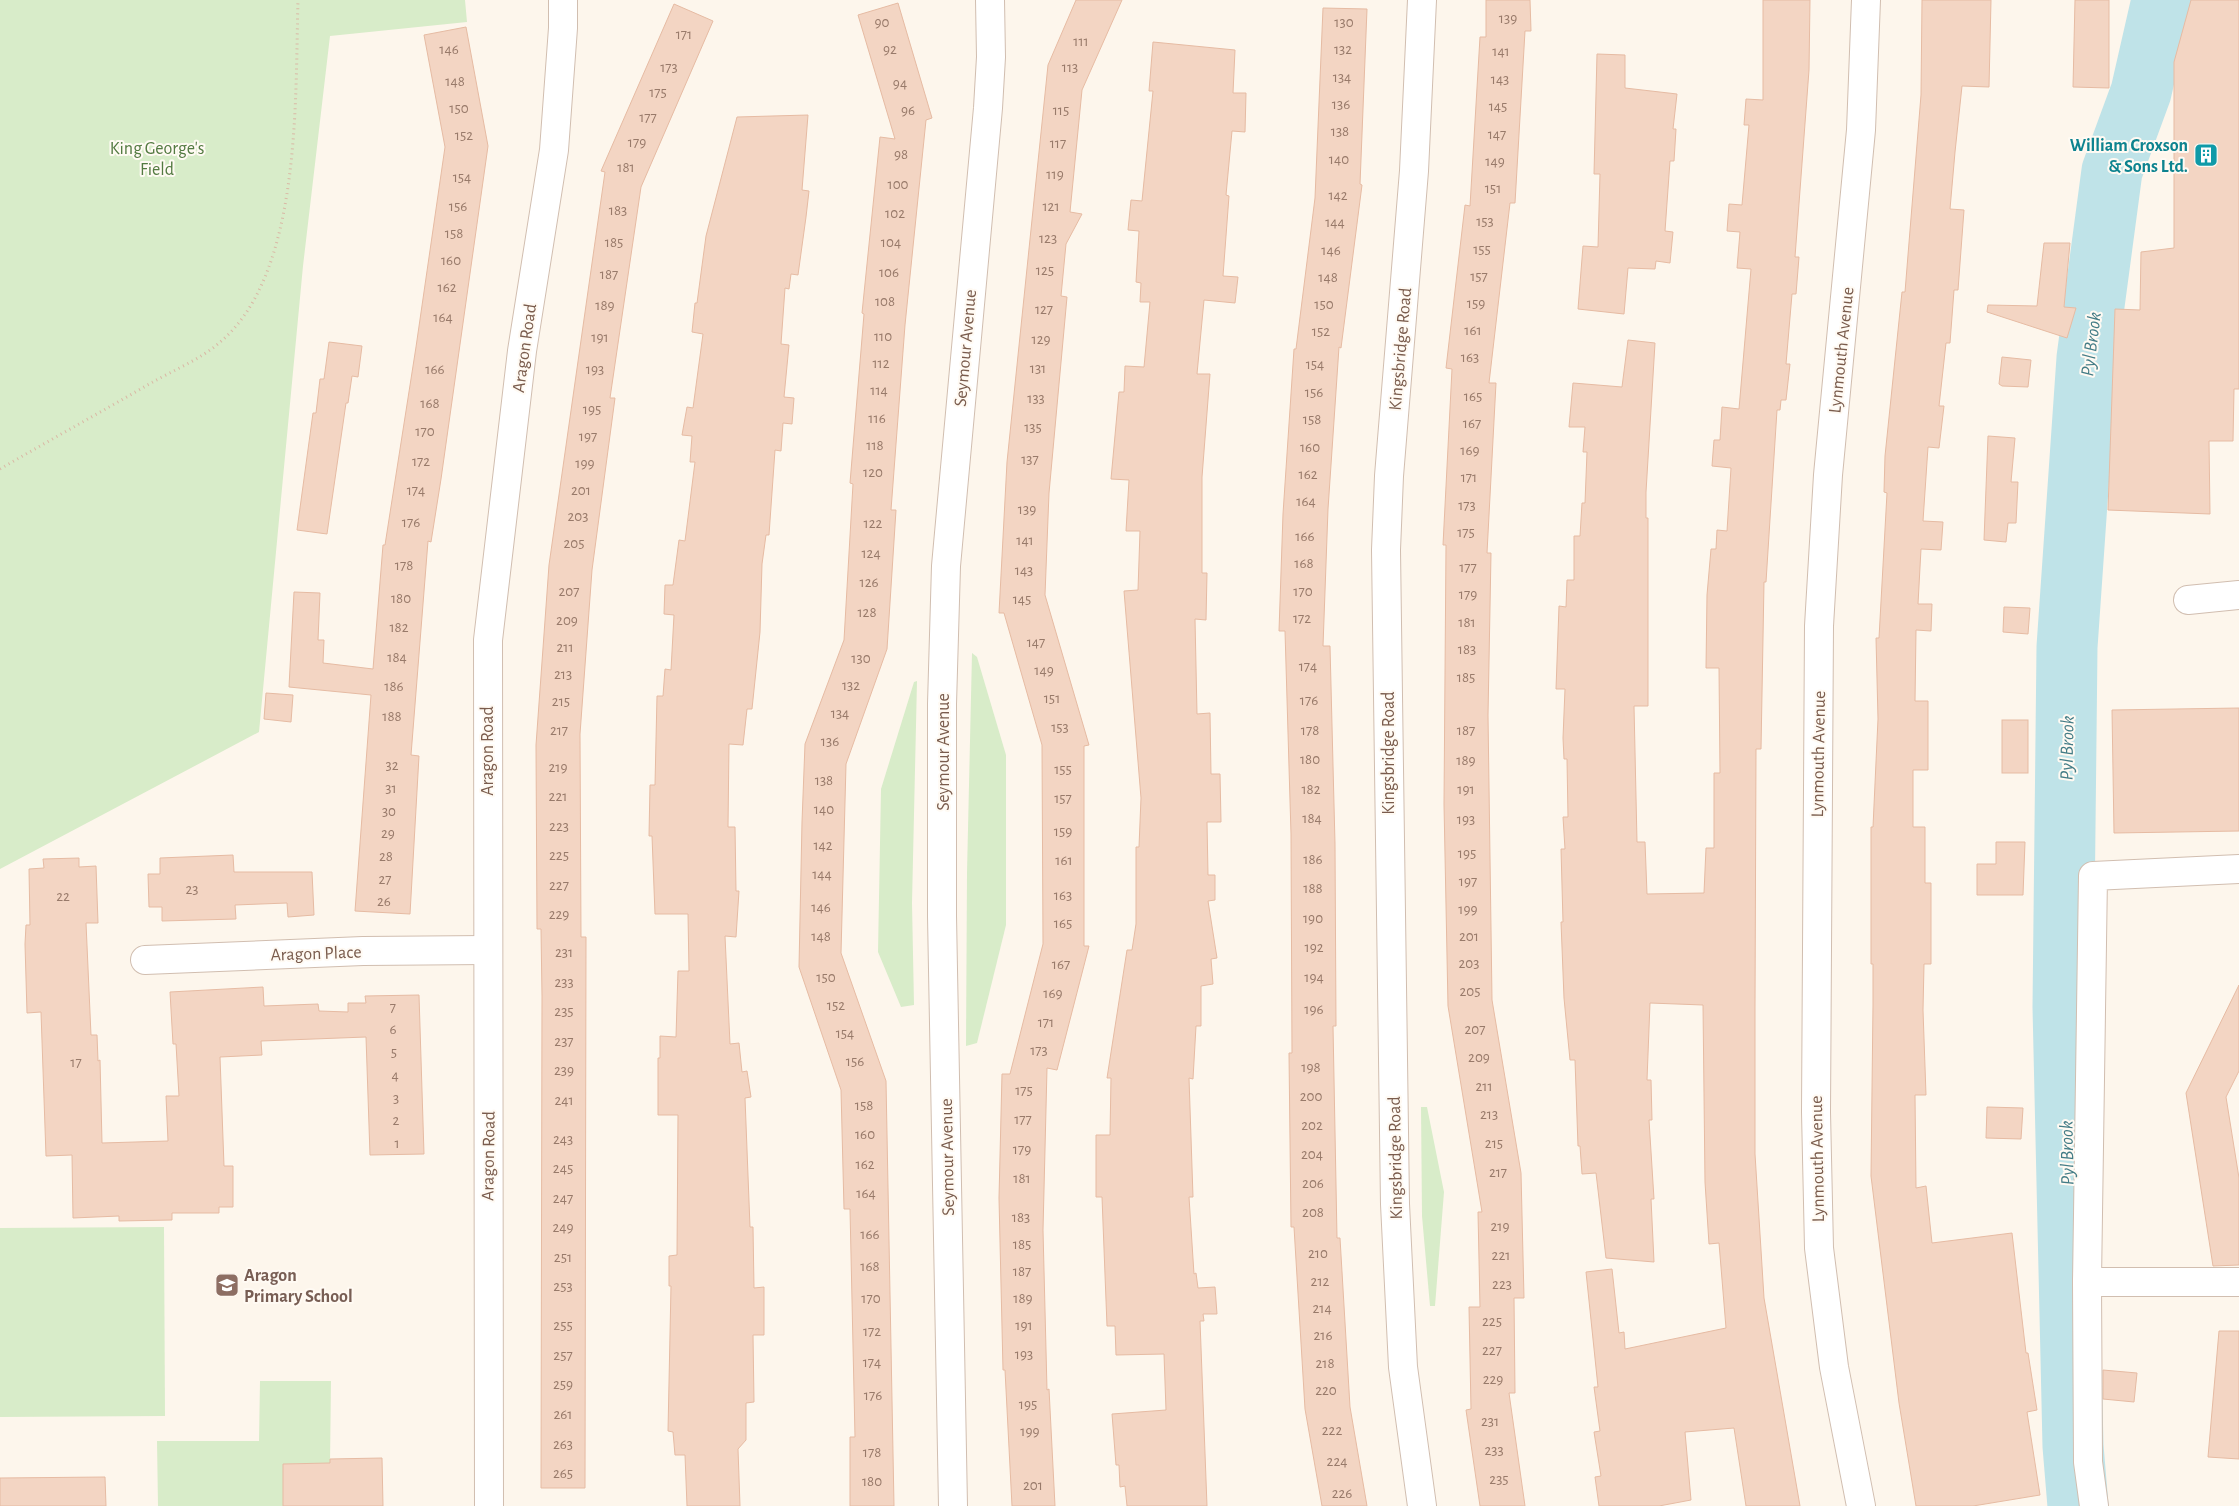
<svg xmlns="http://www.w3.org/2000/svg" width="2239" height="1506" font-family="'Alegreya Sans',sans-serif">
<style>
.green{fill:#d8ecc9}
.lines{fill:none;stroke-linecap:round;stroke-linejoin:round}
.river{stroke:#bfe3e8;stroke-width:61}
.building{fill:#f3d5c3;stroke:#e6bba3}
.minor-casing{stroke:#d1beb0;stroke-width:30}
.path{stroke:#d9b8a5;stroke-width:3;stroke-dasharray:1 4;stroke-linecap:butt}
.minor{stroke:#fff;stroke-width:28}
.labels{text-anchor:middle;stroke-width:4;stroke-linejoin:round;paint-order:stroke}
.number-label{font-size:15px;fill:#987a6a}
.culture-label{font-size:18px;font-weight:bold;fill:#0d838f;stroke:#fffaf3;text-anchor:end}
.park-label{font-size:18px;fill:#537a41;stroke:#fffaf3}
.street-label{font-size:18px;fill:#7a5c4d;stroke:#fffaf3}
.education-label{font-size:18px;font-weight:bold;fill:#785e54;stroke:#fffaf3;text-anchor:start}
.water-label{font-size:19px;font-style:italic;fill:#437c86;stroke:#fffaf3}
</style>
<rect width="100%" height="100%" fill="#fdf6ec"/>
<g class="green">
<path d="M0,0h465l2,22 -137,14 -27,230 -44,466 -259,137z"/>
<path d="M2136,0h57l-35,114 -26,-12z"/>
<path d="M972,653l5,4 29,98v170l-29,118 -11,3 1,-173z"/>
<path d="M917,681l-5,222 2,102 -13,2 -23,-55 3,-163 33,-107z"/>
<path d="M1421,1107h6l17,85 -9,114h-5l-8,-90z"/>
<path d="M164,1227l1,189 -165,1v-189z"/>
<path d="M260,1381h71l-1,82 -47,1v42h-125l-1,-65h102z"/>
</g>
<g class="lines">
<path class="river" d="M2078,1506l-5,-60 -10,-439 4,-360 20,-289 25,-187 29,-79 21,-92"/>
</g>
<g class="building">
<path d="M1076,0h46l-40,90 -12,122 12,2 -16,30 -5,52 6,1 -18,196 -4,102 44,150 -5,1v200h5l-32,124 -10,-2 -4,162 4,160 2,-1 6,117h-43l-7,-136h-2l-4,-172 3,-124h8l33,-130 -1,-199 -38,-132h-5l8,-151 41,-397z"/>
<path d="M1486,0h44l1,31h-6l-10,172h-5l-21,180h7l-9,170h4l-3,162 4,285 29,173 3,125h-10l1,95h-6l16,113h-45l-14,-96 5,-1 -2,-102h11l-2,-95h4l-34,-206 -4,-202 2,-259h-3l9,-176 -6,-1 19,-163 5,1 10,-169h6z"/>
<path d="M1763,0h47l-1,70 -14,187h4l-3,37h-4l-6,70h4l-4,36h-5l-1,10h-3l-11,172h-2l-3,167h-5l-1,257v148l9,144 36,208h-54l-12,-78 -49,4 6,68 -32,6h-60l-4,-29 6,-1 -7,-44 6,-1 -6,-44h4l-12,-115 26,-3 7,64 5,-1 1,17 101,-21 -7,-85 -10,1 -4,-62 -2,-177 -53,-2 -3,77h4l1,40h-3l5,79h-3l3,63 -48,-4 -10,-85 -14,1 -2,-28h-2l-3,-86h-5l-6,-62 -3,-76h2l-2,-73h4l-2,-32h5l-1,-58h-3l-1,-21 2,-49h-9l3,-83 7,1 1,-27h7v-44h6l2,-33h3l2,-51h-4l2,-25h-16l4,-44 49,4 6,-47 27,3 -9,149v26h2v188h-14l3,136h8l2,52 57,-1 2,-45h8v-75h6l-1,-105h-13l1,-73 4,-46h5l1,-19 10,1 4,-63 -19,-2 2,-26h6l2,-33 17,2 12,-140 -14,-1 3,-36 -13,-1 2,-27 13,1 7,-80h-5l2,-26 17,1z"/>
<path d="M1922,0h69l-2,87 -27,-1 -7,66 -5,57 14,1 -6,80h-4l-4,53h-4l-7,63h5l-5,42 -11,-1 -5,74 20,1 -2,28 -20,-1 -3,55h14l-1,27 -15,-1 -1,71h13v69h-15v57h12v56h6v81h-7l-1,46 3,85h-11l1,93 10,-2 6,57 80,-10 14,120h2l9,57 -10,2 13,83 -67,11h-57l-17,-103 -28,-227 2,-171v-41h-2v-137h2l5,-108 -2,-81h3l8,-145 -3,-1 1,-36 17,-164h3l16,-197z"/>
<path d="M2075,0h34v88l-36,-1z"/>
<path d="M2191,0h48v389h-5l-1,52h-24l1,73 -102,-4 7,-201 25,1 1,-58 33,-4v-186z"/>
<path d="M898,3l34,115 -6,2 -21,205 -14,185h5l-9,139 -41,115 -5,189 45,128 8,425h-44v-69h5l-5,-228h-6l-3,-119 -42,-123 3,-145 3,-78 39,-104 9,-156 -3,-1 14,-169 -2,-1 18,-176 15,2 -37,-124z"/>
<path d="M674,4l39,17 -72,166 -31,211h5l-23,172 -12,164 1,203h5l-1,551h-44l1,-492 -1,-67h-4l-1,-184 13,-180 56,-393 -4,-1z"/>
<path d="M1323,8l44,1 -7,175 2,1 -21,163 -2,-1 -11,162 -5,137h7l5,198 1,182h-3l4,212h3l10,169 17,99h-45l-17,-97 -11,-182h-3l-2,-174h3l-1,-219 -6,-203h-6l4,-117 11,-165h2l19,-151z"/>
<path d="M466,27l22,119 -47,333 -10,63 -3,-1 -17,214 8,1 -9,158 -55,-3 16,-216 -82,-8 5,-95 26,1 -2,47h6l-1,23 50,6 10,-124h2l31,-198 29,-200 -21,-112z"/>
<path d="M1153,42l82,8 -2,43h13l-1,39 -13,-1 -6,64 3,1 -6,80 15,1 -3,26 -31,-3 -7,74h13l-8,103v96h5l-1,47 -11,-1 2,95 13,-1 1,61h9l1,48h-14l1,53h7v25l-7,1 9,57 -6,1 2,25 -12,2v40h-5l-3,53 -4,-1 4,119h-4l5,77 2,-1 2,15 17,-1 2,27h-14l1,7h-4l7,185h-80l-2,-20 -5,1 -1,-22h-3l-4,-51 54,-4 -2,-56 -48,1 -1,-29h-8l-5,-129h-6v-62h14l1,-57h-4l20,-128h5l4,-26v-77h3l2,-49 -17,-207 14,-1 2,-59h-14l3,-51 -18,-1 8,-87h5l1,-26 19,1 6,-65h-10l1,-19 -5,-1 3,-51 -11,-1 3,-30 11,1 11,-110h-4z"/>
<path d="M1597,54l28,1v33l52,6 -4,35h3l-2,32h-4l-5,70 8,1 -3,31 -14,-2 -1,8 -27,-1 -4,46 -46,-5 5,-63 15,1 2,-73h-6z"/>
<path d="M808,115l-6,75 7,1 -3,26 -8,58 -7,-1 -2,15 -4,-1 -4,56 8,1 -5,52 10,1 -2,26 -9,-1 -2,28 -6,-1 -6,85h-3l-4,29 -2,68 -8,77h-5l-4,36 -14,-1 -1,83h7l1,64h3l-3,46 -11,-1 5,108 9,-1 3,29 5,-1 4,26 -6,1 5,129h3l1,61 10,-1v48h-11l1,67 -8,1v37l-8,9 2,57h-53l-2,-51h-10l-2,-23 -5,-1 3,-145h-2v-30l8,-1 1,-140h-20v-57h2v-22l16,1 2,-66h11l-1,-57h-33l-3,-78h-3l1,-51h5l2,-89h6l2,-27 6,1 3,-55 -10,-1 1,-29h8l6,-45 6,1 10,-79h-5l2,-26 -10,-1 5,-28 6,1 10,-74 -11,-2 3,-29h2l9,-67 31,-119z"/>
<path d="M2044,243h26l-6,64 12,1 -9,30 -80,-26 1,-7 49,1z"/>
<path d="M329,342l33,4 -4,31 -6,-1 -4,27h-2l-19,131 -30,-4 16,-117h3l4,-34h4z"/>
<path d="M2002,357l29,3 -3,27 -26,-1 -3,-2z"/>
<path d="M1988,436l27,2 -4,44h7l-2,41h-8l-2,19 -22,-2z"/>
<path d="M2004,607l26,1 -2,26 -25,-2z"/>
<path d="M266,693l27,2 -2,27 -27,-3z"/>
<path d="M2239,708v123l-125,2 -2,-123z"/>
<rect x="2002" y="720" width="26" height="53"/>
<path d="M1996,842h29l-2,53h-46v-31h19z"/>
<path d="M233,855l1,17h78l2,43 -26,2 -1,-14 -52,2 1,14 -74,2v-14h-13l-1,-33h12v-16z"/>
<path d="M79,858v9l17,-1 2,57h-12l5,112h6l1,26 2,-1 2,83 66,-2 -2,-45h13l-3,-52h-3l-3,-52 93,-5 1,19 54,-2 1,7 29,1v-9h18l-1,-7 54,-1 5,159 -54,1 -4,-118 -105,4 1,14 -42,2 4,109h9v41h-14v6h-47v7l-53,1v-5l-46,2 -1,-63 -26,1 -5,-144 -14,1 -2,-69 1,-19h4l-1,-56 15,-1 -1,-9z"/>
<path d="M2239,985v86l-13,26 13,81v87l-26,1 -27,-173z"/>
<path d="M1987,1107l36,1 -2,31 -35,-1z"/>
<path d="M2219,1331h20v128l-31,-2z"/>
<path d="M2103,1370l34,3 -3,29 -31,-3z"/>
<path d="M382,1458l1,48h-100v-42l47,-1v-4z"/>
<path d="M105,1477l1,29h-106v-28z"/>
</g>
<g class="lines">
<g class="minor-casing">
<g id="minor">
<path d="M1422,0l-8,171 -25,305 -3,74 9,654 8,163 19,139"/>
<path d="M2188,600l51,-5"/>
<path d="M145,960l218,-9 124,-1"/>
<path d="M2087,1282h152"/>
<path d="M489,1506l-1,-866 34,-289 32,-201 9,-122v-28"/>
<path d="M953,1506l-11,-590v-212l4,-138 42,-458 3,-51 -1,-57"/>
<path d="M1861,1506l-27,-139 -15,-119 -3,-136 3,-486 9,-151 33,-345 5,-130"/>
<path d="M2094,1506l-6,-44 -1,-180 6,-406 146,-7"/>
</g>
</g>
<path class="path" d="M0,469c50,-29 101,-57 151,-86 21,-12 50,-24 68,-40 83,-68 76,-244 79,-343"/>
<use href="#minor" class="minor"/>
</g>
<defs>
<g id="building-square" transform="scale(1.25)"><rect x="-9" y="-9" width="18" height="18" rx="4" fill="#0f9aa8" stroke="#fffaf3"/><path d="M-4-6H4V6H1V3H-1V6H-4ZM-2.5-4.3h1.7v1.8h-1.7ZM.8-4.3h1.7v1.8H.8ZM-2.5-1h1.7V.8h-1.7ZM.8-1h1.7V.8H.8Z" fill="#fff"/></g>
<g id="school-square" transform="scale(1.25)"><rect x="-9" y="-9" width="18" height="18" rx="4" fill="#8d6e63" stroke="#fffaf3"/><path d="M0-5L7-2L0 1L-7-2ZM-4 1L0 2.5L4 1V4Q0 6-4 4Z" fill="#fff"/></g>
</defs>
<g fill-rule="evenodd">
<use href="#building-square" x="2206" y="155"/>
<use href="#school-square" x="227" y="1285"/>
</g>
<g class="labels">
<g class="number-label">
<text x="1508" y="23">139</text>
<text x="882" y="27">90</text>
<text x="1344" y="27">130</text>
<text x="684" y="39">171</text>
<text x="1081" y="46">111</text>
<text x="449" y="54">146</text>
<text x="890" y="54">92</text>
<text x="1343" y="54">132</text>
<text x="1501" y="56">141</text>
<text x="669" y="72">173</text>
<text x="1070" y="72">113</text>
<text x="1342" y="82">134</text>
<text x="1500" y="84">143</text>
<text x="455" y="86">148</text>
<text x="900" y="88">94</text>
<text x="658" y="97">175</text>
<text x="1341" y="109">136</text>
<text x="1498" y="111">145</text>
<text x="459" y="113">150</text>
<text x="908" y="115">96</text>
<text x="1061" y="115">115</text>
<text x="648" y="122">177</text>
<text x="1340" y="136">138</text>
<text x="1497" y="139">147</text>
<text x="464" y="140">152</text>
<text x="637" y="147">179</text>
<text x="1058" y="148">117</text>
<text x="901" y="159">98</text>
<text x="1339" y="164">140</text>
<text x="1495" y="166">149</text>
<text x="626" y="172">181</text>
<text x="1055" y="179">119</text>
<text x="462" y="182">154</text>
<text x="898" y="189">100</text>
<text x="1493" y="193">151</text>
<text x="1338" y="200">142</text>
<text x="458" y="211">156</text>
<text x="1051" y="211">121</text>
<text x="618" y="215">183</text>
<text x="895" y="218">102</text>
<text x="1485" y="226">153</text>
<text x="1335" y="227">144</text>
<text x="454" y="238">158</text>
<text x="1048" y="243">123</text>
<text x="614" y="247">185</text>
<text x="891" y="247">104</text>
<text x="1482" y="254">155</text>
<text x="1331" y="255">146</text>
<text x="451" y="265">160</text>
<text x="1045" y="275">125</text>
<text x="889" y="277">106</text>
<text x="609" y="279">187</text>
<text x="1479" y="281">157</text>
<text x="1328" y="282">148</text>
<text x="447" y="292">162</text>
<text x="885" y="306">108</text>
<text x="1476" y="308">159</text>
<text x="1324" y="309">150</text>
<text x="605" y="310">189</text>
<text x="1044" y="314">127</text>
<text x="443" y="322">164</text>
<text x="1473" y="335">161</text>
<text x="1321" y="336">152</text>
<text x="883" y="341">110</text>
<text x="600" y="342">191</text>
<text x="1041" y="344">129</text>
<text x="1470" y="362">163</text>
<text x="881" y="368">112</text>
<text x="1315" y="369">154</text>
<text x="1038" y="373">131</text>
<text x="435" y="374">166</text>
<text x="595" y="374">193</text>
<text x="879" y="395">114</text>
<text x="1314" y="397">156</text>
<text x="1473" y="401">165</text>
<text x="1036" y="403">133</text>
<text x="430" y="408">168</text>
<text x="592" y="414">195</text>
<text x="877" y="423">116</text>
<text x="1312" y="424">158</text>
<text x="1472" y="428">167</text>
<text x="1033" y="432">135</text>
<text x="425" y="436">170</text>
<text x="588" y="441">197</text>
<text x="875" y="450">118</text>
<text x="1310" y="452">160</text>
<text x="1470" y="455">169</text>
<text x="1030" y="464">137</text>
<text x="421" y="466">172</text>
<text x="585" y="468">199</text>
<text x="873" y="477">120</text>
<text x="1308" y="479">162</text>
<text x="1469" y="482">171</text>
<text x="416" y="495">174</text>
<text x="581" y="495">201</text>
<text x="1306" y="506">164</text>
<text x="1467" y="510">173</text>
<text x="1027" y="514">139</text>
<text x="578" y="521">203</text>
<text x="411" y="527">176</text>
<text x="873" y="528">122</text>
<text x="1466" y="537">175</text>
<text x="1305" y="541">166</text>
<text x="1025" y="545">141</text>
<text x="574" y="548">205</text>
<text x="871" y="558">124</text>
<text x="1304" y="568">168</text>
<text x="404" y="570">178</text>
<text x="1468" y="572">177</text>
<text x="1024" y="575">143</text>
<text x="869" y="587">126</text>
<text x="569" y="596">207</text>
<text x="1303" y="596">170</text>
<text x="1468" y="599">179</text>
<text x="401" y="603">180</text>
<text x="1022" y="604">145</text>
<text x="867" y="617">128</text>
<text x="1302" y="623">172</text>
<text x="567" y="625">209</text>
<text x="1467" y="627">181</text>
<text x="399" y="632">182</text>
<text x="1036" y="647">147</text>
<text x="565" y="652">211</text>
<text x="1467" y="654">183</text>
<text x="397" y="662">184</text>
<text x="861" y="663">130</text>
<text x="1308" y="671">174</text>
<text x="1044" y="675">149</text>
<text x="563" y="679">213</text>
<text x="1466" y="682">185</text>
<text x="851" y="690">132</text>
<text x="394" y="691">186</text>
<text x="1052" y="703">151</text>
<text x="1309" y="705">176</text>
<text x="561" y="706">215</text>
<text x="840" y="718">134</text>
<text x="392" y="721">188</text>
<text x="1060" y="732">153</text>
<text x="559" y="735">217</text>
<text x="1310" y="735">178</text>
<text x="1466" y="735">187</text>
<text x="830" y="746">136</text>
<text x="1310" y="764">180</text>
<text x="1466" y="765">189</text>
<text x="392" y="770">32</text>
<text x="558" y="772">219</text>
<text x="1063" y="774">155</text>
<text x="824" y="785">138</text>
<text x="391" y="793">31</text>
<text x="1311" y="794">182</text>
<text x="1466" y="794">191</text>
<text x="558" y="801">221</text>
<text x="1063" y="803">157</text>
<text x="824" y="814">140</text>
<text x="389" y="816">30</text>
<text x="1312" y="823">184</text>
<text x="1466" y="824">193</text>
<text x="559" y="831">223</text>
<text x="1063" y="836">159</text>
<text x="388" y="838">29</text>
<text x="823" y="850">142</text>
<text x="1467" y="858">195</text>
<text x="559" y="860">225</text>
<text x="386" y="861">28</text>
<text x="1313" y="864">186</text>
<text x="1064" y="865">161</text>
<text x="822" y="879">144</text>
<text x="385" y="884">27</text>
<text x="1468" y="886">197</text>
<text x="559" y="890">227</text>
<text x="1313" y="893">188</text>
<text x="192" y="894">23</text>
<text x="1063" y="900">163</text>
<text x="63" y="901">22</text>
<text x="384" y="906">26</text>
<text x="821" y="912">146</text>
<text x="1468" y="914">199</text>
<text x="559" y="919">229</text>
<text x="1313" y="923">190</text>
<text x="1063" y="928">165</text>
<text x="821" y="941">148</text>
<text x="1469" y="941">201</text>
<text x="1314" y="952">192</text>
<text x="564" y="957">231</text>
<text x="1469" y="968">203</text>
<text x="1061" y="969">167</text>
<text x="826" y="982">150</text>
<text x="1314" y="982">194</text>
<text x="564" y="987">233</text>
<text x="1470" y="996">205</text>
<text x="1053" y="998">169</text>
<text x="836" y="1010">152</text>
<text x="393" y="1012">7</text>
<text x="1314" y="1014">196</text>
<text x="564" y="1016">235</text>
<text x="1046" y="1027">171</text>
<text x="393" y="1034">6</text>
<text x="1475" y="1034">207</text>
<text x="845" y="1038">154</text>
<text x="564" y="1046">237</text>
<text x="1039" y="1055">173</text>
<text x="394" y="1057">5</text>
<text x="1479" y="1062">209</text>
<text x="855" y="1066">156</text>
<text x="76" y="1067">17</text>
<text x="1311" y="1072">198</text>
<text x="564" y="1075">239</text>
<text x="395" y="1080">4</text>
<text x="1484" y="1091">211</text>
<text x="1024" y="1095">175</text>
<text x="1311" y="1101">200</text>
<text x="396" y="1103">3</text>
<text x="564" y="1105">241</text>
<text x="864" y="1110">158</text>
<text x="1489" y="1119">213</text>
<text x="1023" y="1124">177</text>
<text x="396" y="1125">2</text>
<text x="1312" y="1130">202</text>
<text x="865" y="1139">160</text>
<text x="563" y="1144">243</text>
<text x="397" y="1148">1</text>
<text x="1494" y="1148">215</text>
<text x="1022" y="1154">179</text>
<text x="1312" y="1159">204</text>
<text x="865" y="1169">162</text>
<text x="563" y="1173">245</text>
<text x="1498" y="1177">217</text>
<text x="1022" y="1183">181</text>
<text x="1313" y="1188">206</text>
<text x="866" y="1198">164</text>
<text x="563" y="1203">247</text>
<text x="1313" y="1217">208</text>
<text x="1021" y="1222">183</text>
<text x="1500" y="1231">219</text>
<text x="563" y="1232">249</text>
<text x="870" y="1239">166</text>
<text x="1022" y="1249">185</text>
<text x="1318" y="1258">210</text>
<text x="1501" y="1260">221</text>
<text x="563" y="1262">251</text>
<text x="870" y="1271">168</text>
<text x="1022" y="1276">187</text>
<text x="1320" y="1286">212</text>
<text x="1502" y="1289">223</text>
<text x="563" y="1291">253</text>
<text x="871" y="1303">170</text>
<text x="1023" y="1303">189</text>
<text x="1322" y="1313">214</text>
<text x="1492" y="1326">225</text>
<text x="563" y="1330">255</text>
<text x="1024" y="1330">191</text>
<text x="872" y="1336">172</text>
<text x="1323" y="1340">216</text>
<text x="1492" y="1355">227</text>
<text x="1024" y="1359">193</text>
<text x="563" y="1360">257</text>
<text x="872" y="1367">174</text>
<text x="1325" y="1368">218</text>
<text x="1493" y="1384">229</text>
<text x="563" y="1389">259</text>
<text x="1326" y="1395">220</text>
<text x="873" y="1400">176</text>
<text x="1028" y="1409">195</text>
<text x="563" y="1419">261</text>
<text x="1490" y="1426">231</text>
<text x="1332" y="1435">222</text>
<text x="1030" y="1436">199</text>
<text x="563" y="1449">263</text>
<text x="1494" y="1455">233</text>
<text x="872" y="1457">178</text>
<text x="1337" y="1466">224</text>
<text x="563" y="1478">265</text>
<text x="1499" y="1484">235</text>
<text x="872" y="1486">180</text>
<text x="1033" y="1490">201</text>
<text x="1342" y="1498">226</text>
</g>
<g class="culture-label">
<text x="2188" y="151">William Croxson<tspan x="2188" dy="21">&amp; Sons Ltd.</tspan></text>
</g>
<g class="park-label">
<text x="157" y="154">King George's<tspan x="157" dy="21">Field</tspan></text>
</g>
<g class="street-label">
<text transform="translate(524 348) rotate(-82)" y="6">Aragon Road</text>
<text transform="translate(965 348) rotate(-85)" y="6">Seymour Avenue</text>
<text transform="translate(1400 349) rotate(-85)" y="6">Kingsbridge Road</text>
<text transform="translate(1841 350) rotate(-84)" y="6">Lynmouth Avenue</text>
<text transform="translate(487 751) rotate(-90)" y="6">Aragon Road</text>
<text transform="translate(943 752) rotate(-90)" y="6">Seymour Avenue</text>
<text transform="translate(1388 753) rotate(-90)" y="6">Kingsbridge Road</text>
<text transform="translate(1818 754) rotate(-89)" y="6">Lynmouth Avenue</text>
<text transform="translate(316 953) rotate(-2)" y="6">Aragon Place</text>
<text transform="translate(488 1156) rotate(-89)" y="6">Aragon Road</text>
<text transform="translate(947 1157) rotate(-91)" y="6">Seymour Avenue</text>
<text transform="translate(1395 1158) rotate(-91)" y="6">Kingsbridge Road</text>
<text transform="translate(1817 1159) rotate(-91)" y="6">Lynmouth Avenue</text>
</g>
<g class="education-label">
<text x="244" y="1281">Aragon<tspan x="244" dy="21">Primary School</tspan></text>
</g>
<g class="water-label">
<text transform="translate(2090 344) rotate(-83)" y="7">Pyl Brook</text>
<text transform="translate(2066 748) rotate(-89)" y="7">Pyl Brook</text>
<text transform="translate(2066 1153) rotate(-91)" y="7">Pyl Brook</text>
</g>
</g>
</svg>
